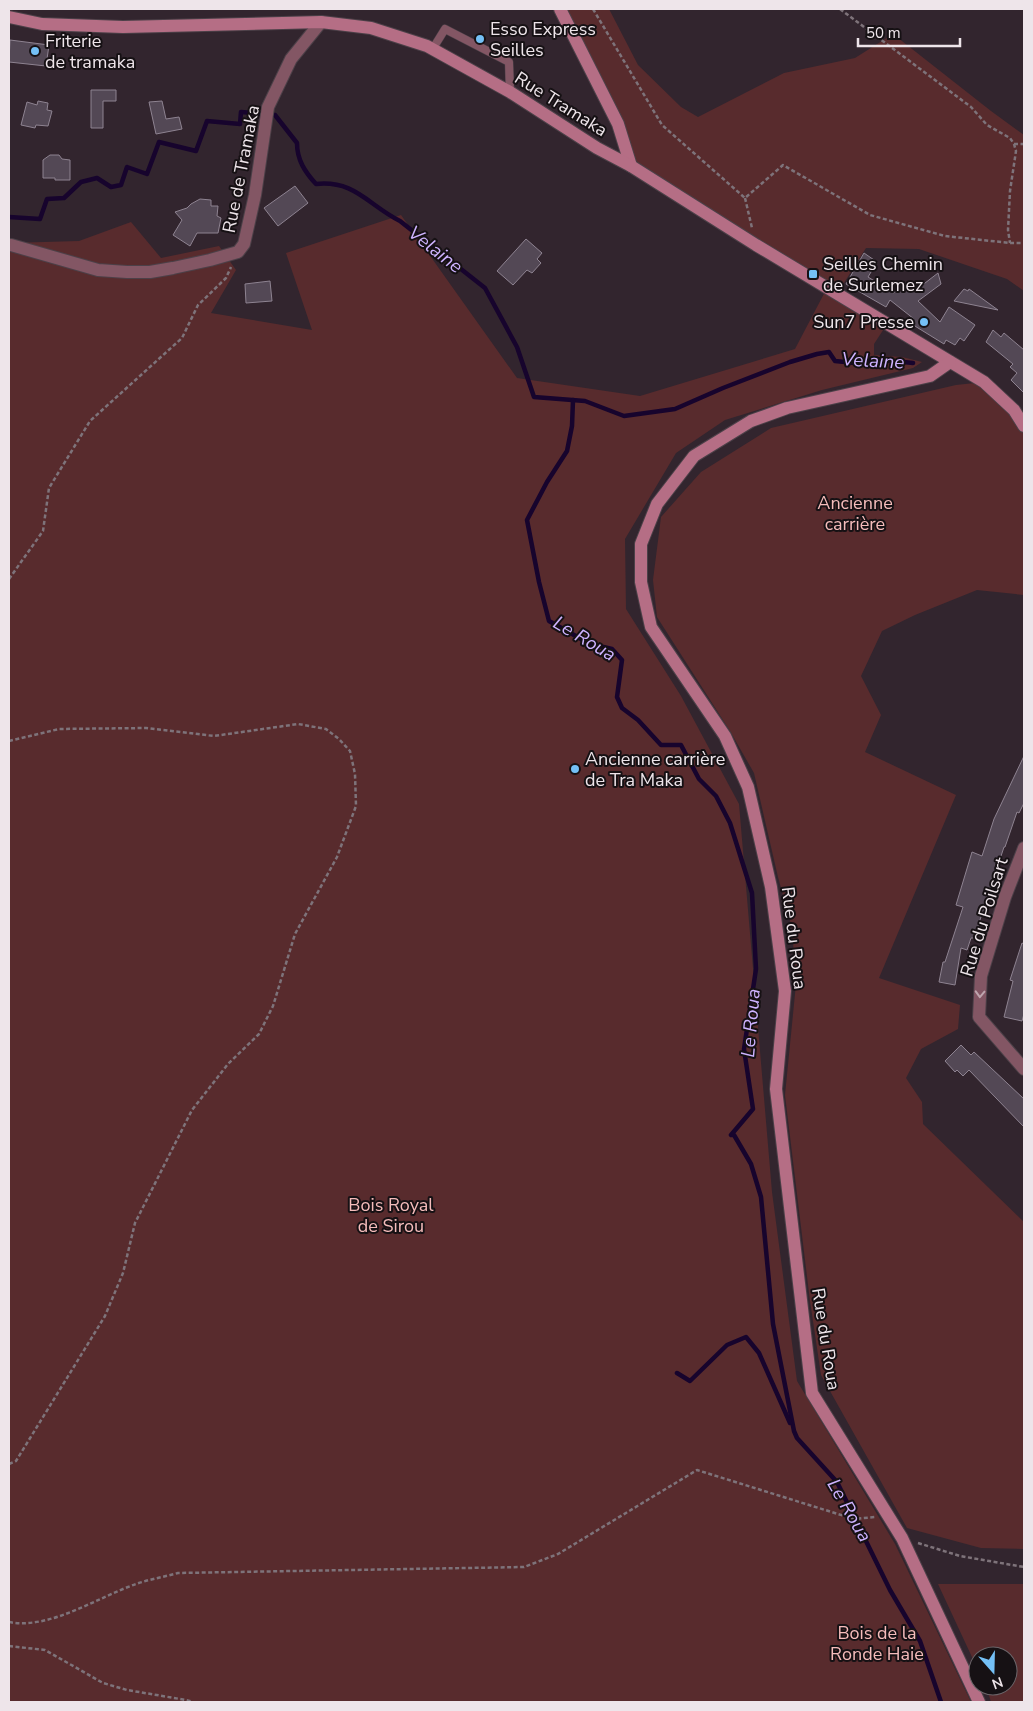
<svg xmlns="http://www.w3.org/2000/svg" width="1033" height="1711" font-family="'Nunito Sans',sans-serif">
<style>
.green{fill:#582b2d}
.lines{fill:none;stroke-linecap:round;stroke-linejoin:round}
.stream{stroke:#17042d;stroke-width:4.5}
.building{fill:#534855;stroke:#8e8391}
.lane-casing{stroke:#4c4048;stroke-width:9}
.street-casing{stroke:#4c4048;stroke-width:14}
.secondary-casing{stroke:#4c4048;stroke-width:14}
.path{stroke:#7e737a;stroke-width:2.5;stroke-dasharray:4 2.5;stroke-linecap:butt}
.lane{stroke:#835664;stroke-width:8}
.street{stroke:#835664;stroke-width:12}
.secondary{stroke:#b56e85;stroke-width:12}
.oneway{stroke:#bea5ae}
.poi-dot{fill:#74c0f6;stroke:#161114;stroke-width:2}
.labels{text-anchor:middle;stroke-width:4;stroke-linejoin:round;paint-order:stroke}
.poi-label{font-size:18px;fill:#eee5ea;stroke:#161114;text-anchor:start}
.street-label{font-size:18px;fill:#eee5ea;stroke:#161114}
.park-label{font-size:18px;fill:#f5bcbb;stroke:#161114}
.water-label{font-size:19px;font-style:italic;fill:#ceb3ff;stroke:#161114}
</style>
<rect width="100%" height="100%" fill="#32252e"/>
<g class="green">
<path d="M560,9h49l29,56 43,42 17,10 86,-44 71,-15 38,-24 98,77 33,24v156l-17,-12 -88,-30 -53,-1 -29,46 50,30 -13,20v11l28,2 20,5 -9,6 -91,22 -97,30 -49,33 -51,86 1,70 55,87 58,108 33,388 25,189 98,163 76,158h-962v-1459l70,-2 52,-19 30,36 58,-12 17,24 -25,43 101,17 -26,-77 115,-38 116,163 123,18 155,-47 32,-61 -196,-122z"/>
<path d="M984,382l40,44v169l-47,-5 -62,25 -33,16 -21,45 20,39 -16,37 91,43 -77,183 81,27 -2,24 -37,20 -15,29 16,24 1,22 101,98v327l-43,-1 -74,-20 -86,-153 -11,-74 -25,-206 11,-111 -4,-56 -14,-51 -24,-104 -24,-42 -73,-114 -4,-37 8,-63 40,-45 70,-44 185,-43z"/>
<path d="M938,1584h86v118h-33l-5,-16h22v-30h-30v14z"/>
</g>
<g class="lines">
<g class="stream">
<path d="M9,217l31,2 7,-20 17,-1 17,-16 16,-4 14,9 10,-2 6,-18 20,7 12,-32 37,9 11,-30 33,3 1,-12 34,3 22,28c0,17 8,29 19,41 39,-4 52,21 84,37l85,67 32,59 17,50 51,4 39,15 51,-7 48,-21 67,-26 27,-8 12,-2 6,9 20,2 20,-4 38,4"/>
<path d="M573,400l-1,26 -5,25 -20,31 -20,38 12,62 10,39 41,23 22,5 10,11 -5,37 5,11 16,12 23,25h20l18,34 17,17 14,27 22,70 4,76 -12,80 9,60 -22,26h3l17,29 10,33 12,127 21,107 3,7 40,44 53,108 30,51 21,61"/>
<path d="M677,1373l13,8 37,-36 19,-8 13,16 31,70"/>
</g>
</g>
<g class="building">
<path d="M10,40l39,5 -3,21 -37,-4z"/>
<path d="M91,90h25v11h-13v27h-12z"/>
<path d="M38,101l10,2 -1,7 5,1 -4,15 -12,-1 -1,3 -14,-3 6,-23 10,3z"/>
<path d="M162,101l4,18 13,-2 3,12 -26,5 -7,-32z"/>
<path d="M50,155h9l3,4 8,1v20h-15v-2h-12v-18z"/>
<path d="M295,186l13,17 -30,23 -14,-18z"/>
<path d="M200,199l11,1v6h7l-1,10 4,2 -3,15h-21l-7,13 -17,-11 9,-15 -7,-8 12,-4 4,-4z"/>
<path d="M526,239l16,14 -5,6 4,4 -9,10 -5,-3 -14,15 -16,-14z"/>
<path d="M864,253l13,9 -9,15 26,16 8,-12 14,9 22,-17 3,11 -23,17 22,21 9,-15 26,18 -11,16 -4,-3 -5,7 -9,-5 -2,4 -34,-21 4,-4 -24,-19 -4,7 -40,-23z"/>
<path d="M270,281l2,20 -26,2 -1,-19z"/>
<path d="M964,289l4,2 1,-2 29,21 -44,-9z"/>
<path d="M993,330l8,7 3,-4 20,17v43l-13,-13 6,-7 -7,-6 3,-3 -27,-22z"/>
<path d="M1024,756v47l-5,10 -2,-1 -12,35h-1l-30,91h-3l-4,12 -6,-2 -6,37 -16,-3 4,-20h2l18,-55 -7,-2 16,-53 10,4 12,-37z"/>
<path d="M1022,943l2,1v70l-2,7 -18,-4 9,-36 -3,-1z"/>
<path d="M961,1045l10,10 3,-3 50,47v28l-55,-57 -6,6 -6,-6 -2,2 -10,-11z"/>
</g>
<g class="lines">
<g class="lane-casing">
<path id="lane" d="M432,50l13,-21 64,33 1,30"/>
</g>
<g class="street-casing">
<g id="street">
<path d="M11,245l87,25 29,2h23l23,-4 37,-8 28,-8 6,-8 11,-49 13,-88 23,-48 30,-37"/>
<path d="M1024,848l-19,49 -24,79 -2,41 45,52"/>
</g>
</g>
<g class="secondary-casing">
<g id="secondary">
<path d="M560,9l58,115 13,42"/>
<path d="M9,17l33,7 81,3 198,-5 50,6 56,18 83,46 87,56 34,18 125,79 228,137 30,28 10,16"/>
<path d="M950,362l-20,14 -143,32 -36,13 -57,35 -37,48 -16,40v38l10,45 74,109 23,51 23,100 14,104 -9,98 36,304 90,145 77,164"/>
</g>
</g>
<g class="path">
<path d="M593,9l69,116 83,73 38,-33 87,50 75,21 65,7h14"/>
<path d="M840,9l131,98 16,18 23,13 4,6 2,7 -6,40 -2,39 2,13"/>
<path d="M1014,144h10"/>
<path d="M745,198l7,30"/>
<path d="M9,579l34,-48 6,-43 41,-67 92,-83 16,-33 28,-27 5,-11"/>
<path d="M9,741l50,-12 87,-1 68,8 84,-12 28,5 13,10 11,12 5,23 1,32 -19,51 -42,77 -22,72 -14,28 -31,30 -36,46 -57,113 -12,50 -18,43 -89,145 -7,3"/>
<path d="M918,1543l42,13 64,11"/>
<path d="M9,1622c41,8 89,-25 127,-38 14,-5 28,-7 42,-11l346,-6 34,-13 139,-84 157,49 21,-2"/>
<path d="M9,1646l36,4 58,33 24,7 59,10 7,2"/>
</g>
<use href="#lane" class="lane"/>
<use href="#street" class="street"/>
<use href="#secondary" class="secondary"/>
</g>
<defs><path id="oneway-chevron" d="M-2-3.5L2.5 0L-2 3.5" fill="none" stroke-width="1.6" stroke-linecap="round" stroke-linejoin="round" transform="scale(1.25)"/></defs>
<use class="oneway" href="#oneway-chevron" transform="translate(980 994) rotate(92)"/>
<g class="poi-dot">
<circle cx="480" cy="39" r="5"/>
<circle cx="35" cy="51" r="5"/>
<rect x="808" y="269" width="10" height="10" rx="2.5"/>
<circle cx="924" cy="322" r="5"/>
<circle cx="575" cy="769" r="5"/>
</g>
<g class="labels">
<g class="poi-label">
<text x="490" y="35">Esso Express<tspan x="490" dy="21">Seilles</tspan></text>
<text x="45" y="47">Friterie<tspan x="45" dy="21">de tramaka</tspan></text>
<text x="823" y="270">Seilles Chemin<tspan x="823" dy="21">de Surlemez</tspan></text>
<text x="914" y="328" text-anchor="end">Sun7 Presse</text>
<text x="585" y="765">Ancienne carrière<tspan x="585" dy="21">de Tra Maka</tspan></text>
</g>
<g class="street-label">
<text transform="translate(561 104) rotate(32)" y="6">Rue Tramaka</text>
<text transform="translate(241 169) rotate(-79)" y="6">Rue de Tramaka</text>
<text transform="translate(984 917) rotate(-73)" y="6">Rue du Poilsart</text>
<text transform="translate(794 938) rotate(83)" y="6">Rue du Roua</text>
<text transform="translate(826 1339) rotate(81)" y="6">Rue du Roua</text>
</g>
<g class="park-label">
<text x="855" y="509">Ancienne<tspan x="855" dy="21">carrière</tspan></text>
<text x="391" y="1211">Bois Royal<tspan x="391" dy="21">de Sirou</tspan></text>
<text x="877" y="1639">Bois de la<tspan x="877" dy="21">Ronde Haie</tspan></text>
</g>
<g class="water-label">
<text transform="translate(436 249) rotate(38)" y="7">Velaine</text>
<text transform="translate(873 360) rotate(3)" y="7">Velaine</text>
<text transform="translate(585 638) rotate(31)" y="7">Le Roua</text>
<text transform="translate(750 1023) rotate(-85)" y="7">Le Roua</text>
<text transform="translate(850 1510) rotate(60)" y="7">Le Roua</text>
</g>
</g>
<rect width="1033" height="1711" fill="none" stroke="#eee5ea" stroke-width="20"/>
<g transform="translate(993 1671) rotate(160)"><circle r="24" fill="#161114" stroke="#6c666a"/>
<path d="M0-4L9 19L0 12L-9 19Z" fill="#74c0f6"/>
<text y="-8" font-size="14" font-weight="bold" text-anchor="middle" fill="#eee5ea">N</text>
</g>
<path d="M858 38v8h102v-8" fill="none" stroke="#eee5ea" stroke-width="2.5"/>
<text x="866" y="38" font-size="15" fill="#eee5ea" stroke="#161114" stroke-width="4" paint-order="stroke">50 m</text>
</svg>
